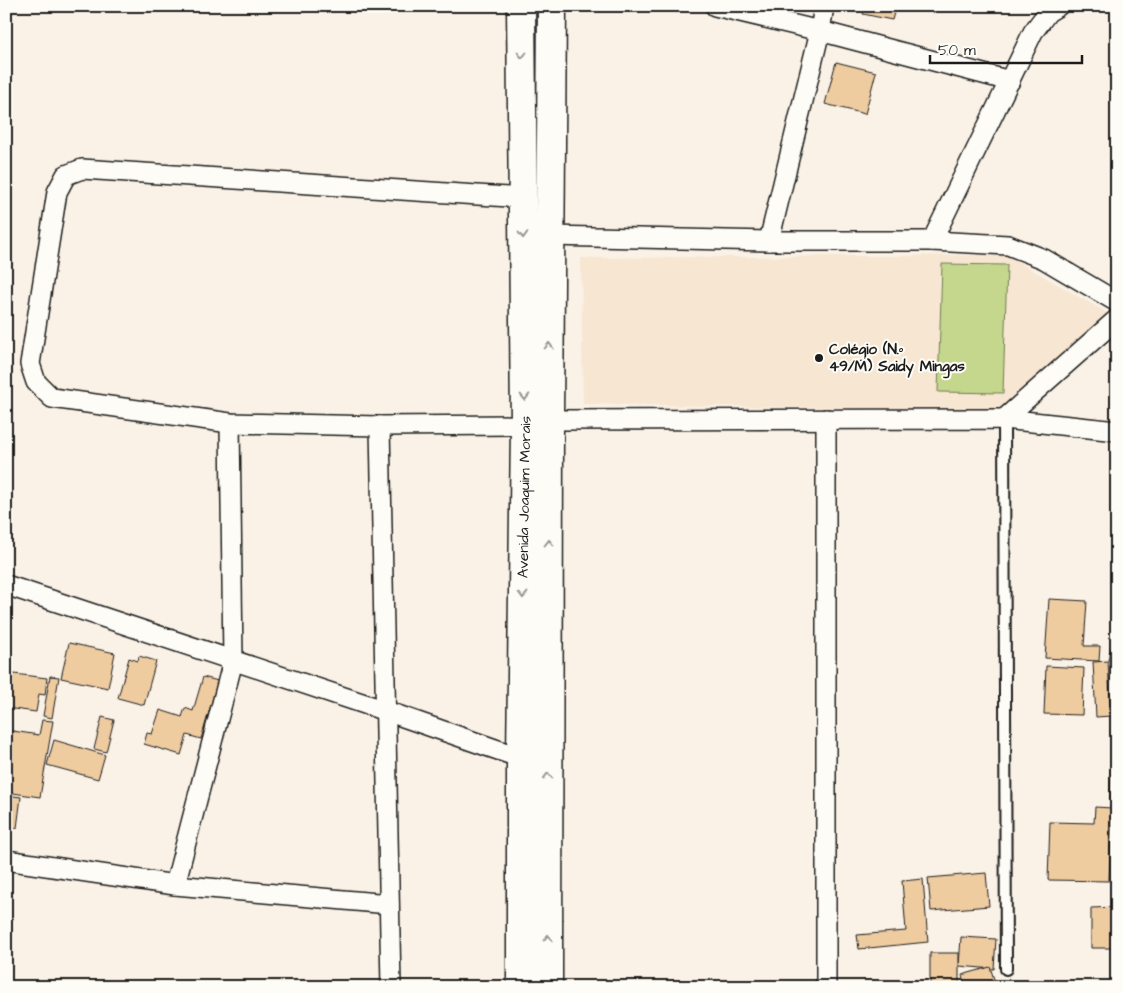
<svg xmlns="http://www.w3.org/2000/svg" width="1123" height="993" font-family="'Architects Daughter',sans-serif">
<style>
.built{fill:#f7e6d1}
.green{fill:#c4d78c;stroke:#707a54}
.building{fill:#efcba0;stroke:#1c1c1c}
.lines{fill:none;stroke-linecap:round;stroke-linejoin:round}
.lane-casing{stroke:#1c1c1c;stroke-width:14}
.street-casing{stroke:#1c1c1c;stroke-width:22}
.secondary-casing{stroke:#1c1c1c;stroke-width:31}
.lane{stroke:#fdfcf7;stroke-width:10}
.street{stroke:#fdfcf7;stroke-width:19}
.secondary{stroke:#fdfcf7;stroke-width:28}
.oneway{stroke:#989794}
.poi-dot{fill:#1c1c1c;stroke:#fdfcf7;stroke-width:2}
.labels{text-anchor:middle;stroke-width:4;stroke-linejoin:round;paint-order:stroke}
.poi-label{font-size:15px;font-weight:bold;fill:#1c1c1c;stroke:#fdfcf7;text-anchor:start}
.street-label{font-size:15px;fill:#1c1c1c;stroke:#fdfcf7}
</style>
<rect width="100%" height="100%" fill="#faf2e6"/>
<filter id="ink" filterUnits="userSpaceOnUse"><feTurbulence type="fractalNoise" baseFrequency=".02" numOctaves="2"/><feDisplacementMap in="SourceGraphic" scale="10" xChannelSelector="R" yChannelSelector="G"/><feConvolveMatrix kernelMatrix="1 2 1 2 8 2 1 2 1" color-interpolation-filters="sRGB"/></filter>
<g filter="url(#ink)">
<path class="built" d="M1006,255l101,58 -107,97 -417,-6 -2,-146z"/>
<path class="green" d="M942,264l65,1 -4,128 -65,-1z"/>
<g class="building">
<path d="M865,6h31l-4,14 -29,-6z"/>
<path d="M836,62l40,10 -11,42 -40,-10z"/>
<path d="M1049,599l38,2 -3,45h16l-1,15 -54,-3z"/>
<path d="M69,643l46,10 -7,35 -47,-10z"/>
<path d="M1111,647l6,1v14l-9,-2z"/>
<path d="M139,656l17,5 -12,44 -26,-7 11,-40 9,3z"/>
<path d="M1108,661l3,55 -15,1 -3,-55z"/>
<path d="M1046,666l38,2 -2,47 -38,-1z"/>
<path d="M6,673l41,5 -2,17 -6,-1 -3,18 -30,-4z"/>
<path d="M50,676l9,1 -7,41 -9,-2z"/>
<path d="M203,677l15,4 -17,58 -14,-4 -6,20 -37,-11 3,-11 5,1 8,-24 22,7 3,-9 8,3z"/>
<path d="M1112,716h5v16h-4z"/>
<path d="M102,717l12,3 -8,32 -12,-3z"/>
<path d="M42,720l11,1 -13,76 -34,-5v-62l33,5z"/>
<path d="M54,740l51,15 -7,24 -51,-14z"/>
<path d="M1112,750h5v50h-7z"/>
<path d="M6,795l15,2 -4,31 -11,-2z"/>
<path d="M1095,807l17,1 -3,73 -61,-1 2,-58 44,1z"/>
<path d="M986,873l3,33 -58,5 -3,-33z"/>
<path d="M923,879l5,63 -69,7 -2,-14 49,-4 -4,-50z"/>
<path d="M1117,907v41h-26v-40z"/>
<path d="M961,937l35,2 -2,30 -35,-3z"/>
<rect x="930" y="953" width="29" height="34"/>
<path d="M990,967l6,18 -8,2h-23l-3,-12z"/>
</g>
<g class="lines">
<g class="lane-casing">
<path id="lane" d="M1004,419l2,550"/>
</g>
<g class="street-casing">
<g id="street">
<path d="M715,6l105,25 190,50"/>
<path d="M523,198l-441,-29 -16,6 -9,17 -27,172 6,18 16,16 178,25 150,3 145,-1"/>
<path d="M550,236l219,5h163l76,4 36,14 73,43"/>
<path d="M769,241l51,-210 4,-25"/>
<path d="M932,241l101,-209 15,-20 10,-6"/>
<path d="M1004,419l113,-100"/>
<path d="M549,420l455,-1 113,12"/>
<path d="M380,426l11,561"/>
<path d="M6,585l380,126 135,47"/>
<path d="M6,860l169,25 214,19"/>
<path d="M175,885l58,-224 -3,-238"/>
<path d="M826,987v-568"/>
</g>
</g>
<g class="secondary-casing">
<g id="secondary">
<path d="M521,6l4,419 -4,333v229"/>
<path d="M548,987l1,-567 3,-414"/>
</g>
</g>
<use href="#lane" class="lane"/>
<use href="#street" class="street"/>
<use href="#secondary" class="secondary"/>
</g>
<defs><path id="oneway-chevron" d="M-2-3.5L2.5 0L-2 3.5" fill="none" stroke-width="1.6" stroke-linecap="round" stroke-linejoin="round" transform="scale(1.25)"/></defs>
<g class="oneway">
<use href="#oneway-chevron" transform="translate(522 55) rotate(90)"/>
<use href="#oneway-chevron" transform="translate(523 235) rotate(89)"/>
<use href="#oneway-chevron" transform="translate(549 346) rotate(-90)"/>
<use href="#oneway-chevron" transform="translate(525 397) rotate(89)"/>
<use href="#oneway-chevron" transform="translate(549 543) rotate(-90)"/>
<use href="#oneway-chevron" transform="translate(523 595) rotate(91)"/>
<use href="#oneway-chevron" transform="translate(548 776) rotate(-90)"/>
<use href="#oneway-chevron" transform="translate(548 938) rotate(-90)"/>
</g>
</g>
<circle class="poi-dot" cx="819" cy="358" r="5"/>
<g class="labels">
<g class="poi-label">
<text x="829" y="354">Colégio (N.º<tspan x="829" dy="17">49/M) Saidy Mingas</tspan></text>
</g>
<g class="street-label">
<text transform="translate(524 497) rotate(-89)" y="5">Avenida Joaquim Morais</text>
</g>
</g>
<rect width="1123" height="993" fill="none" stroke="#fdfcf7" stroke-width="25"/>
<rect x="12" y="12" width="1098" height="968" fill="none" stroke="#1c1c1c" stroke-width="2" filter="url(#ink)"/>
<path d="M930 55v8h152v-8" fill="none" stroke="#1c1c1c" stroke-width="2.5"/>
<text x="938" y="55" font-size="15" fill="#1c1c1c" stroke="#fdfcf7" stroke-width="4" paint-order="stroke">50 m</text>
</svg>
